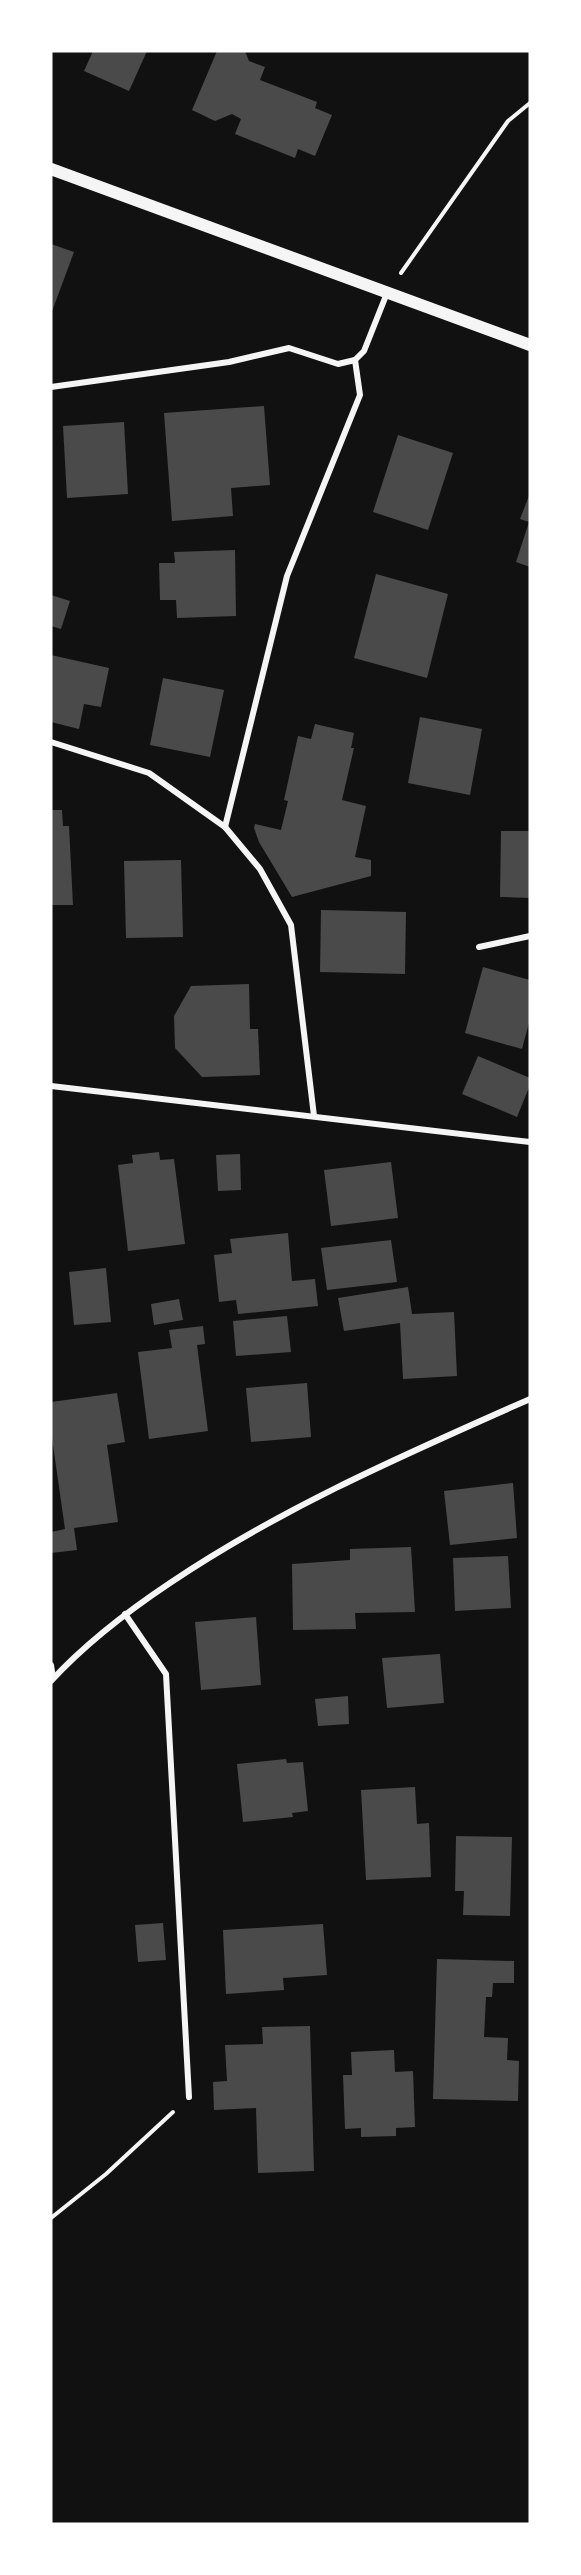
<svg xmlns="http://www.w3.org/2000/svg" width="581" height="2575" font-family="'Noto Sans',sans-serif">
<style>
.building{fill:#4a4a4a}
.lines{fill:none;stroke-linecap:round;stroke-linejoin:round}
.path{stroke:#f5f5f5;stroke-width:4}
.minor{stroke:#f5f5f5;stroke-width:6}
.secondary{stroke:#f5f5f5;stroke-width:12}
</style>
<rect width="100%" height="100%" fill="#111"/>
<g class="building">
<path d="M93,51h54l-18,40 -45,-20z"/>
<path d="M217,51h28l4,10 16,6 -5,13 57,22 -2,6 17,7 -17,41 -17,-7 -3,9 -60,-24 6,-15 -9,-5 -17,7 -23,-11z"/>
<path d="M51,244l23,8 -23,62z"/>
<path d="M264,406l6,79 -39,3 2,28 -61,5 -8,-108z"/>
<path d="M124,422l4,72 -61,4 -4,-72z"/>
<path d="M398,435l55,18 -25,77 -55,-18z"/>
<path d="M530,493v74l-14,-5 13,-40 -9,-3z"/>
<path d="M235,550l1,66 -59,2 -1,-18h-16l-1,-37h16l-1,-11z"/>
<path d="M376,574l72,20 -21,84 -73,-20z"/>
<path d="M51,595l19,6 -9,28 -10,-3z"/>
<path d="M51,655l58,13 -8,39 -17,-3 -5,25 -28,-7z"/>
<path d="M163,678l61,12 -14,67 -60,-12z"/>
<path d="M420,717l62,12 -12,66 -62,-12z"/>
<path d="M315,724l39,9 -3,15h3l-12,52 24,6 -11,51 16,3v16l-79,21 -33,-55 -5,-14 1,-4 26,6 7,-29 -4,-1 14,-64 13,3z"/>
<path d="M51,810h11l1,16h6l4,79h-22z"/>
<path d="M501,831h29v67l-30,-1z"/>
<path d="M181,860l2,77 -57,1 -2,-77z"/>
<path d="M321,910l85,2 -1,62 -85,-2z"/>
<path d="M483,967l47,13v39l-8,30 -57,-16z"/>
<path d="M249,984l1,45h8l2,46 -58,2 -27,-29 -1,-32 17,-30z"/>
<path d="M478,1056l52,22v7l-13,32 -55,-23z"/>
<path d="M159,1152l1,8 14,-1 11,85 -57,7 -10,-86 15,-2 -1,-8z"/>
<path d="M240,1154l1,36 -23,1 -2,-36z"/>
<path d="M391,1162l7,56 -67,8 -7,-56z"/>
<path d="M288,1233l4,48 23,-2 3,27 -80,8 -2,-14 -17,2 -5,-47 18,-2 -2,-14z"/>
<path d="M391,1240l6,42 -70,8 -6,-42z"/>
<path d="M106,1268l5,54 -37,3 -5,-53z"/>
<path d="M408,1287l4,27 42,-2 3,64 -54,3 -3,-56 -56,8 -6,-33z"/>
<path d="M179,1299l4,21 -29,5 -3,-21z"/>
<path d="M287,1316l4,36 -55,4 -3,-35z"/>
<path d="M203,1326l2,18 -8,1 11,86 -59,8 -11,-87 34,-4 -3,-18z"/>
<path d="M307,1383l4,54 -60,5 -5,-54z"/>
<path d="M117,1393l8,49 -18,3 11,77 -44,6 3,22 -26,3v-21l14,-3 -14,-98v-29z"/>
<path d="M513,1483l4,55 -67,7 -6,-54z"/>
<path d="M411,1547l4,65 -60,1 1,16 -63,1 -1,-66 58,-4v-11z"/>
<path d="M508,1556l3,52 -56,3 -2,-53z"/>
<path d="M256,1617l5,68 -60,5 -6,-68z"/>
<path d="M440,1654l4,49 -57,5 -5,-50z"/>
<path d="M348,1696l1,28 -31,2 -3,-27z"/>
<path d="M286,1759l1,4 16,-1 5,49 -16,2 1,4 -50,5 -6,-58z"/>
<path d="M415,1787l2,37 12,-1 2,54 -65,3 -5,-90z"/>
<path d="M456,1836l56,1 -2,79 -47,-1 1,-24h-9z"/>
<path d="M163,1923l3,37 -28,2 -3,-37z"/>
<path d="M323,1924l4,51 -44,3 1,12 -58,4 -3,-64z"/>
<path d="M437,1959l77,2v22h-21l-1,14h-6l-2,40 24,1 -1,22 12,1 -1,40 -85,-2z"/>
<path d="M310,2026l4,145 -56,2 -2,-65 -42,2 -1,-28 14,-1 -2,-36 38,-1 -1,-17z"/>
<path d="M394,2050l1,22 18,-1 2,56 -19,1v8l-35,1v-9l-16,1 -2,-54h9l-1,-23z"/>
</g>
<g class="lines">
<g class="path">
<path d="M401,273l107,-152 22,-18"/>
<path d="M51,2218l55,-44 67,-62"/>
</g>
<g class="minor">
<path d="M51,387l178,-25 60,-14 49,16 17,-4 9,-9 23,-58"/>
<path d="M51,742l98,31 76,54 35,42 31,56 23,191"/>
<path d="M225,827l62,-251 73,-181 -5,-35"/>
<path d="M479,947l51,-11"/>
<path d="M51,1086l479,56"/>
<path d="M125,1614l41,60 23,423"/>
<path d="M51,1665l2,13"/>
<path d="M51,1681c35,-38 77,-70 119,-98 113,-76 236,-129 360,-184"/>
</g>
<path class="secondary" d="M51,169l479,176"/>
</g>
<rect width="581" height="2575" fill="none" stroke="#ffffff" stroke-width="105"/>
</svg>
